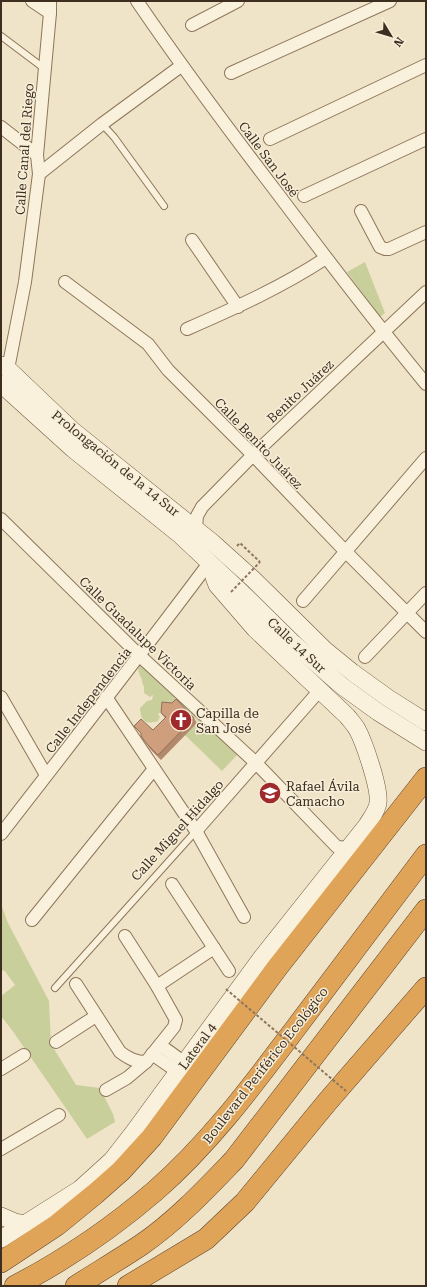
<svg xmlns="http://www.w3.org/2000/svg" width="427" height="1287" font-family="'Roboto Serif',serif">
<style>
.green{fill:#c9cf9b}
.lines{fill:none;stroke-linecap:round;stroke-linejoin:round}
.lane-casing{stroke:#8d765c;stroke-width:8}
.street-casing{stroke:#8d765c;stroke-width:14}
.secondary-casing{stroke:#6f573f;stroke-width:18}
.highway-casing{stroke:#5b4430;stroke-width:22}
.path{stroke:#8d765c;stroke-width:2;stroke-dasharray:3 2;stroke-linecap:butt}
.lane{stroke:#faf1dc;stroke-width:6}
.street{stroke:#faf1dc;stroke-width:12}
.secondary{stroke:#faf1dc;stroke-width:17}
.highway{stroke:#e0a458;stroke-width:21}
.path-bridge{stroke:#8d765c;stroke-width:2;stroke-dasharray:3 2;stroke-linecap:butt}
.wall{fill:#b2896c}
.building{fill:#cf9f7d;stroke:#916f58}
.labels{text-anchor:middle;stroke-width:3;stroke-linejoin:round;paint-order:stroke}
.street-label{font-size:13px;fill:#3d2e20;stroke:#f7eed8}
.poi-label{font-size:13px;fill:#3d2e20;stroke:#f7eed8;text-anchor:start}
</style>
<rect width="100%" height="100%" fill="#f0e4c8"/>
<g class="green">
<path d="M365,262l20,51 -5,4 -33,-45z"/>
<path d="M141,661l34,35v5l-17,13 2,3 -2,4c-13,4 -17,0 -18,-13l7,-7 5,-1 1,-5 -3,2 -6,-4v-6l-2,-5v-3c-4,-5 -5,-13 -1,-18z"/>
<path d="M181,700l60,51 -19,20 -37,-36 13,-14 -19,-19z"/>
<path d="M1,904l7,19 41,78 2,43 25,41 24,3 13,26 2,8 -28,17 -75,-109 -11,-14v-20l14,-11 -11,-15 -3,2z"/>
</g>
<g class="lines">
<g class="lane-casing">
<g id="lane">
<path d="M1,36l44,33"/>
<path d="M102,124l12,13 50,69"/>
<path d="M55,988l141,-157"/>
</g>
</g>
<g class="street-casing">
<g id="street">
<path d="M32,1l18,12"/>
<path d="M137,1c45,66 92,129 141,193 48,64 97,128 148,190"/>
<path d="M192,25l46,-24"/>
<path d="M231,73l159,-72"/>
<path d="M1,127l36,28"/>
<path d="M270,139l156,-74"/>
<path d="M39,174l63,-50 79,-58"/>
<path d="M304,196l122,-57"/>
<path d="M361,211l19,36 5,2h4l37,-17"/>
<path d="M192,240l46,67"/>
<path d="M65,282l83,62 20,26 85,85 92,96 81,81"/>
<path d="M187,329c48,-21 95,-42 139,-71"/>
<path d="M8,369l17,-87 14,-108 -2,-19 13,-142v-12"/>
<path d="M1,519l139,137 116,107 81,84 13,1 3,2"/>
<path d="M196,528l1,-12 5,-9 51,-52 173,-163"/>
<path d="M303,601l123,-143"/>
<path d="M365,657l61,-64"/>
<path d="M1,697l45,78"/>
<path d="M106,697l90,134 48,86"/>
<path d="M196,831l124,-141"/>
<path d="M1,834c70,-90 140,-180 208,-271"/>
<path d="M172,884l57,87"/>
<path d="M32,920l122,-151"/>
<path d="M76,984l44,68c8,6 15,10 26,10"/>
<path d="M157,986l57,-38"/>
<path d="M56,1042l40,-26"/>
<path d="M160,1045l25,18"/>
<path d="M152,1054l26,18"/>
<path d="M1,1069l23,-14"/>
<path d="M106,1090l21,-12 19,-16 28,-35 2,-7 -19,-34 -32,-50"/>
<path d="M1,1149l58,-34"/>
</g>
</g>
<g class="secondary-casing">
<g id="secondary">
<path d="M1,365l7,4 64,61 141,113 40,36 72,71 27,22 36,26 38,24"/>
<path d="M1,384l72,65 106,85 63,59 51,50 49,43 36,26 48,30"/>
<path d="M1,1216l14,6 11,2"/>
<path d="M1,1239l79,-50 32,-29 21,-27 129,-176 105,-132c4,-7 10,-14 11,-22 2,-15 -14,-61 -21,-74 -3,-5 -7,-9 -10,-13l-92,-87 -38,-44 -3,-8v-9"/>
</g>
</g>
<g class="highway-casing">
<g id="highway">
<path d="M1,1262l56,-37 38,-31 26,-23 31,-34 125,-169 149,-190"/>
<path d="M15,1286c50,-26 97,-58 140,-95 54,-47 97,-105 140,-162 44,-58 87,-116 131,-174"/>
<path d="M76,1286c22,-14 44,-27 65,-41 35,-24 64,-55 93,-85l192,-250"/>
<path d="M128,1286l78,-47 39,-37 83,-101 98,-113"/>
</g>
</g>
<path class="path" d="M237,546l3,-3 20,19"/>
<use href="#lane" class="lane"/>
<use href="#street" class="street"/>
<use href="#secondary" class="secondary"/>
<use href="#highway" class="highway"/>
<g class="path-bridge">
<path d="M231,592l29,-30"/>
<path d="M226,989l120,102"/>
</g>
</g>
<path class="wall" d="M161,713l33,5 3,5 -36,37 -11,-11 -9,-13v-2l-7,-8 19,4 12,-12z"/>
<path class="building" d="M176,699l18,19 -36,37 -11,-11 -6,-8v-3l-7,-7 7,-7 12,11 13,-13 -5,-4 1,-11 10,1z"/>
<defs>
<g id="church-disc" transform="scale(1.15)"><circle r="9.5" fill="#9e2a2b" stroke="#f7eed8"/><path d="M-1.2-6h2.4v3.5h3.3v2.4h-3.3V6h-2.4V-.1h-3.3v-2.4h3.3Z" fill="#fff"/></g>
<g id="school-disc" transform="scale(1.15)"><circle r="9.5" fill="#9e2a2b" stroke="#f7eed8"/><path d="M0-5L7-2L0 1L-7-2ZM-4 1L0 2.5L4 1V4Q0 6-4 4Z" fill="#fff"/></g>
</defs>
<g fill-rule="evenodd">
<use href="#church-disc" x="181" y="720"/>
<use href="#school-disc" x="270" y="793"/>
</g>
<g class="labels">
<g class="street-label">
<text transform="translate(24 149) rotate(-86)" y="5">Calle Canal del Riego</text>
<text transform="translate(269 159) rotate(53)" y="5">Calle San José</text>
<text transform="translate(300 391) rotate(-43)" y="5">Benito Juárez</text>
<text transform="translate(259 443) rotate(46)" y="5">Calle Benito Juárez</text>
<text transform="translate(116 463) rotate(39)" y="5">Prolongación de la 14 Sur</text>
<text transform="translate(138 633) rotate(44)" y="5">Calle Guadalupe Victoria</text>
<text transform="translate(297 645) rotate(43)" y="5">Calle 14 Sur</text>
<text transform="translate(88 700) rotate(-52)" y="5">Calle Independencia</text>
<text transform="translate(177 830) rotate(-48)" y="5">Calle Miguel Hidalgo</text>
<text transform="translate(197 1046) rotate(-54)" y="5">Lateral 4</text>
<text transform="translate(265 1065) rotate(-52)" y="5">Boulevard Periférico Ecológico</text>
</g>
<g class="poi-label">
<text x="196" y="718">Capilla de<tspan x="196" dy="15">San José</tspan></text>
<text x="286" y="791">Rafael Ávila<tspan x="286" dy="15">Camacho</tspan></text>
</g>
</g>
<rect width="427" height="1287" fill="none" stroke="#3d2e20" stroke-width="4"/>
<g transform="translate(391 36) rotate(128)" stroke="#f7eed8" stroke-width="3" paint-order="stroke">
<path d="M0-3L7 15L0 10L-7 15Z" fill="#3d2e20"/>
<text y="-6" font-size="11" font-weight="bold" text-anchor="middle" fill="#3d2e20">N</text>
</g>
</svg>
